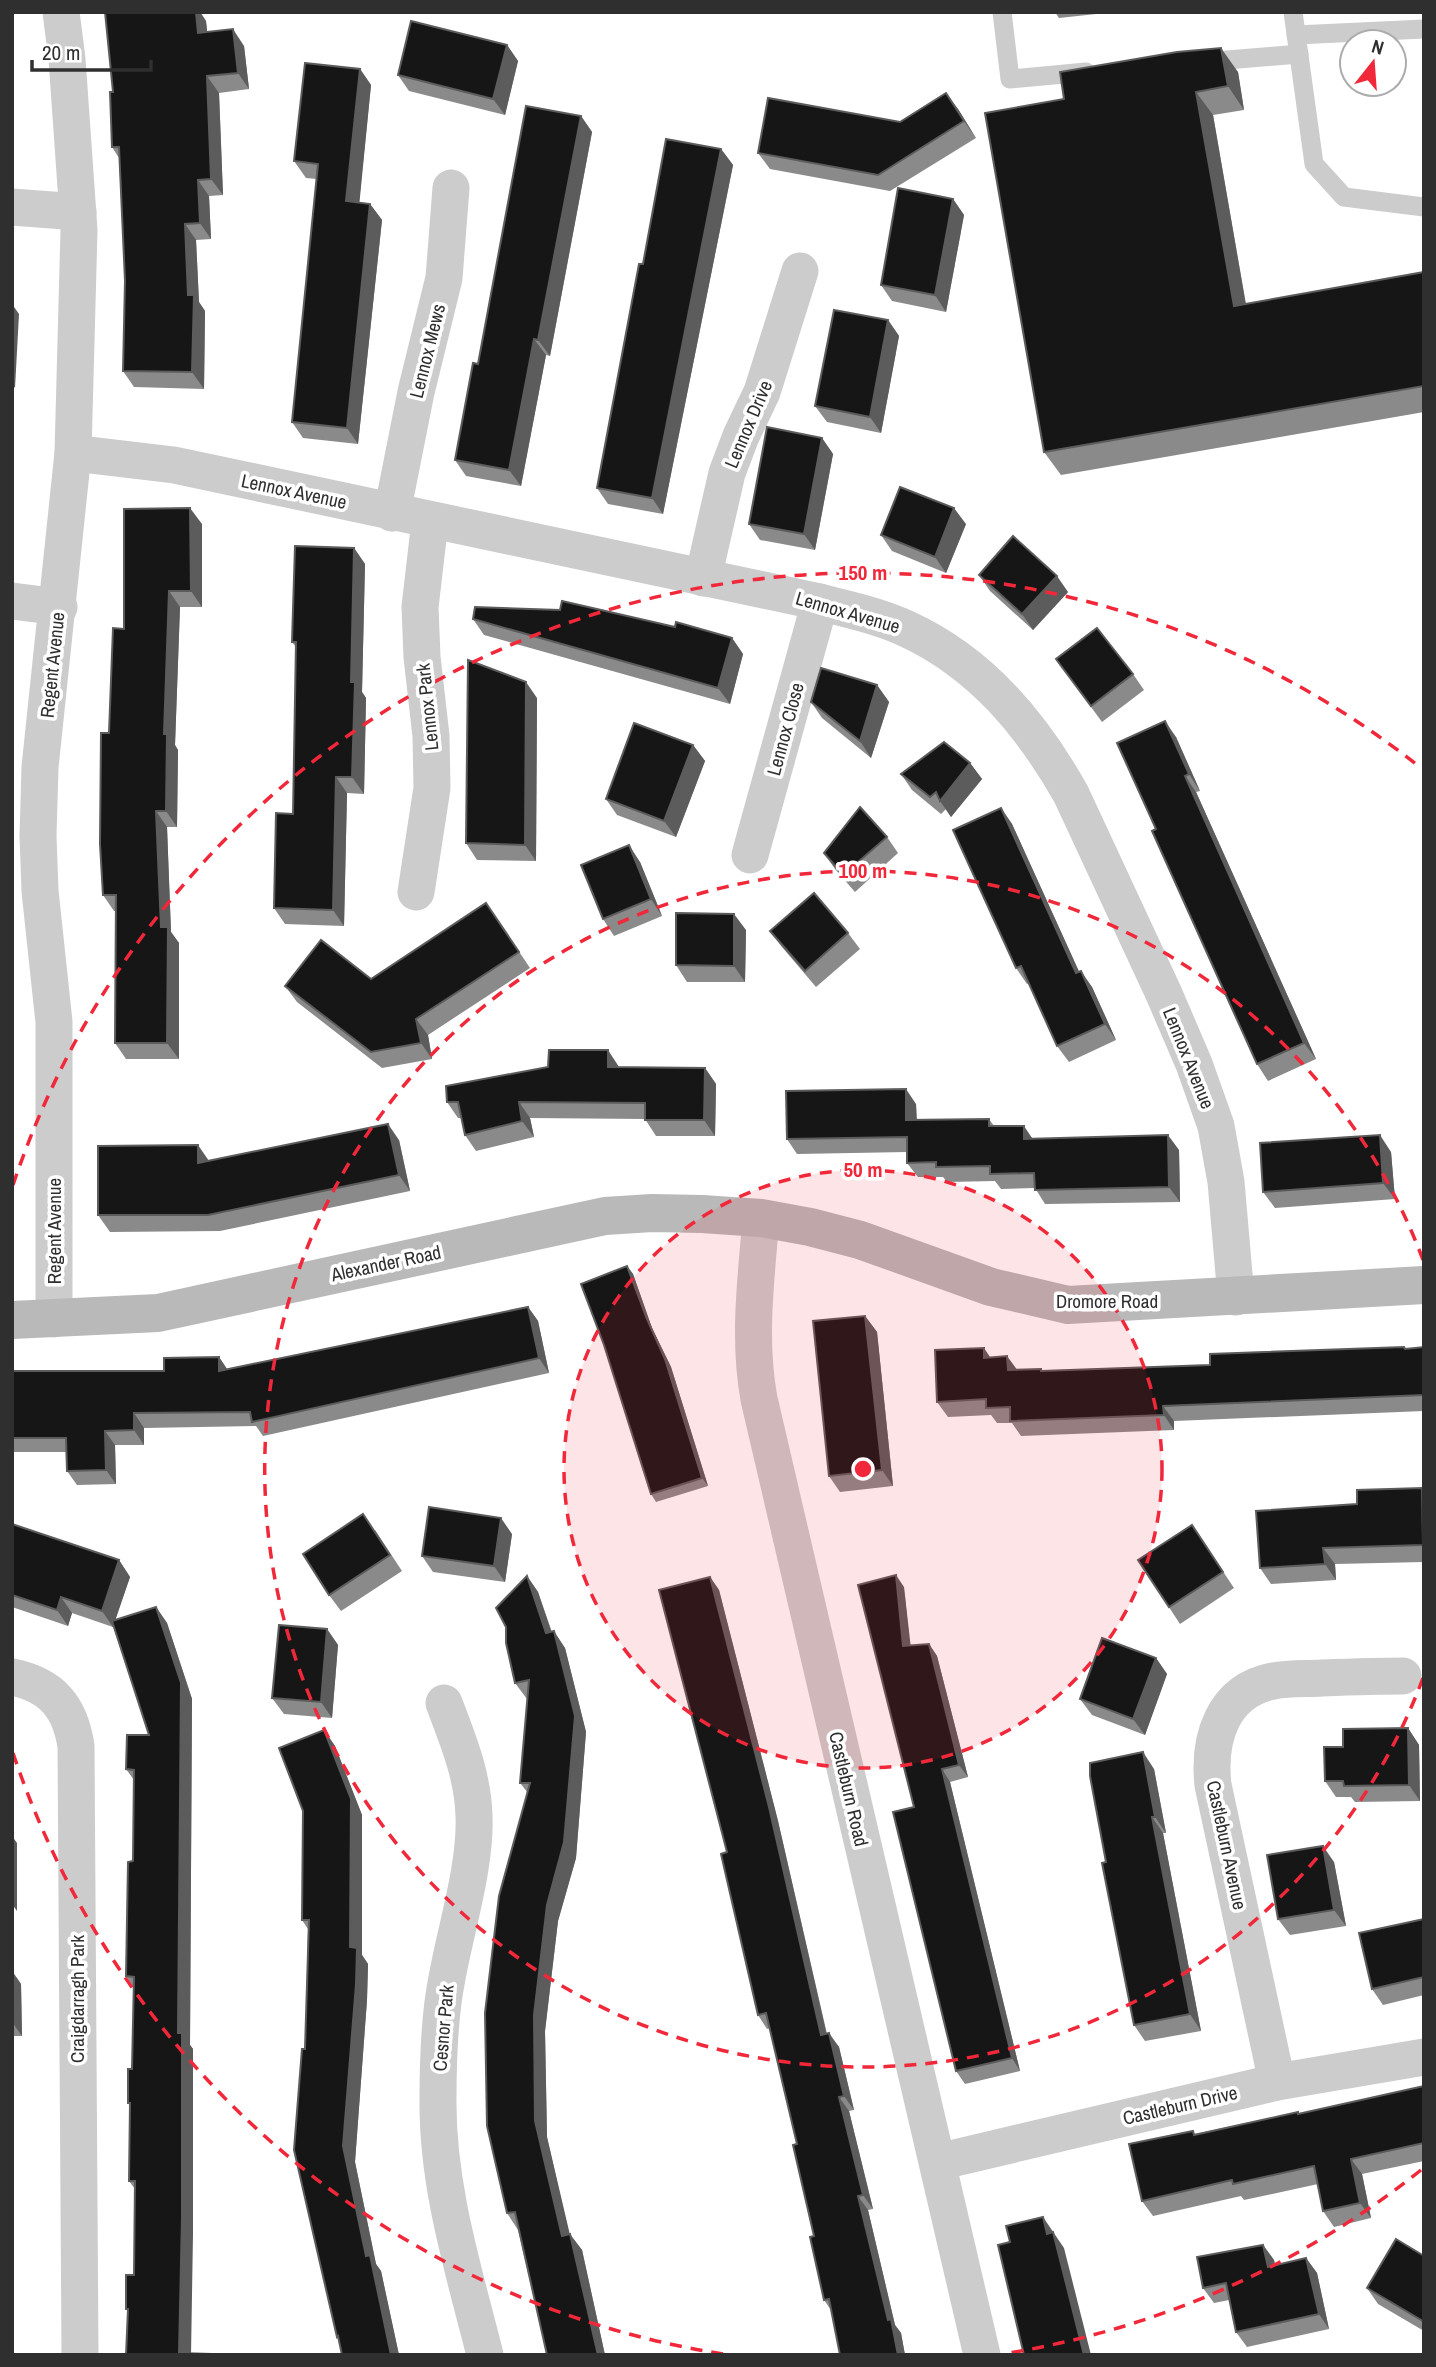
<svg xmlns="http://www.w3.org/2000/svg" width="1436" height="2367" font-family="'Archivo Narrow',sans-serif">
<style>
.lines{fill:none;stroke-linecap:round;stroke-linejoin:round}
.lane{stroke:#ccc;stroke-width:19}
.street{stroke:#ccc;stroke-width:37}
.secondary{stroke:#b9b9b9;stroke-width:38}
.wall{fill:#8a8a8a}
.shaded-wall{fill:#5c5c5c}
.building{fill:#161616;stroke:#5c5c5c;stroke-width:2}
.ring{fill:none;stroke:#f0283a;stroke-width:3.5;stroke-dasharray:12 9}
.labels{text-anchor:middle;stroke-width:7;stroke-linejoin:round;paint-order:stroke}
.street-label{font-size:19px;fill:#2f2f2f;stroke:#fff}
.centre{fill:#f0283a;stroke:#fff;stroke-width:3.5}
.ring-label{font-size:21px;text-anchor:middle;font-weight:bold;fill:#f0283a;stroke:#fff;stroke-width:7;stroke-linejoin:round;paint-order:stroke}
</style>
<rect width="100%" height="100%" fill="#fff"/>
<g class="lines">
<g class="lane">
<path d="M1002,12l8,67 76,-7"/>
<path d="M1293,12l21,152 30,33 80,10"/>
<path d="M1296,35l128,-6"/>
<path d="M1203,62l96,-8"/>
</g>
<g class="street">
<path d="M12,207l66,5"/>
<path d="M73,453l101,12 646,137c29,8 60,14 87,27 74,34 125,96 164,165l93,200 30,70 22,62 10,56 10,115"/>
<path d="M392,513l24,-121 28,-114 7,-90"/>
<path d="M703,578l24,-105 14,-37 21,-44 38,-121"/>
<path d="M12,601l47,6"/>
<path d="M750,855l70,-253"/>
<path d="M416,892l16,-104 -1,-52 -9,-79 -2,-50 10,-86"/>
<path d="M761,1218c-5,61 -13,121 -2,181l223,956"/>
<path d="M54,1319v-297l-14,-131 -2,-55 2,-69 33,-314 6,-223 -12,-171 -6,-47"/>
<path d="M12,1677c40,8 58,30 64,69l4,609"/>
<path d="M444,1703c14,37 29,73 30,113 2,50 -18,112 -27,162 -8,39 -9,81 -9,121 -1,88 26,172 47,256"/>
<path d="M1277,2082l-64,-297c-5,-46 9,-94 60,-104 16,-3 33,-2 49,-3 27,-1 54,-2 81,-2"/>
<path d="M938,2162l339,-80 147,-25"/>
</g>
<path class="secondary" d="M12,1320l146,-7 447,-97 47,-3 50,1 59,4 49,9 50,13 131,47 77,18 356,-20"/>
</g>
<g class="wall">
<path d="M105,12h95l6,9 1,11 37,14 5,43 -30,4 4,102 -14,1 2,43 -15,1 3,62 6,9 -1,78 -70,-2 -11,-16 2,-90 -6,-123 -7,-11 1,-55z"/>
<path d="M1055,12h60l-56,6z"/>
<path d="M507,45l11,16 -13,54 -96,-24 -11,-16z"/>
<path d="M360,69l11,16 -12,117 11,2 12,16 -24,224 -55,-6 -11,-16 25,-243 -11,-1 -12,-17z"/>
<path d="M1238,72l6,38 -31,5 33,189 178,-32v140l-363,63 -17,-23 -59,-339z"/>
<path d="M958,109l18,29 -86,53 -120,-22 -12,-16z"/>
<path d="M581,116l11,16 -42,224 -4,-1 -25,131 -55,-10 -11,-16 23,-96z"/>
<path d="M721,149l12,16 -70,349 -55,-10 -11,-16 46,-224z"/>
<path d="M953,199l11,16 -18,97 -54,-11 -11,-16z"/>
<path d="M888,320l11,16 -18,97 -54,-11 -12,-16z"/>
<path d="M822,438l11,16 -18,96 -55,-10 -11,-16z"/>
<path d="M202,524v83h-22l-5,138 3,5 -1,77h-10l4,105 8,11v116h-53l-11,-16 1,-132h-2l-11,-16 6,-162 15,-104z"/>
<path d="M966,524l-20,49 -54,-22 -11,-16z"/>
<path d="M354,548l11,16 -3,128 4,6 -2,96 -17,-1 -3,133 -59,-2 -11,-16 19,-94 3,-167 -4,-5z"/>
<path d="M979,575l89,17 -35,38 -43,-39z"/>
<path d="M473,619l202,8 57,11 11,16 -13,50 -246,-69z"/>
<path d="M1056,659l77,15 11,16 -42,32z"/>
<path d="M877,685l12,17 -18,56 -49,-40 -11,-16z"/>
<path d="M537,698l-1,163 -59,-1 -11,-17z"/>
<path d="M1176,737l24,54 -4,1 120,267 -48,22 -11,-17 -101,-235z"/>
<path d="M693,745l12,16 -29,76 -59,-22 -11,-16z"/>
<path d="M970,763l12,16 -31,38 -5,-8 -5,5 -29,-24 -11,-16z"/>
<path d="M1001,808l11,16 67,148 13,15 24,53 -47,22 -12,-16 -28,-63 -2,1 -11,-16z"/>
<path d="M887,837l11,16 -43,39 -20,-23 -11,-16z"/>
<path d="M640,862l22,54 -48,20 -11,-17z"/>
<path d="M497,919l33,49 -102,67 4,24 -50,9 -85,-66 -12,-16 86,-7z"/>
<path d="M746,930l-1,52h-58l-11,-17z"/>
<path d="M770,931l78,2 12,16 -44,38 -34,-40z"/>
<path d="M705,1068l11,16 -1,52h-59l-11,-17 -115,-1 4,19 -58,14 -11,-16 -4,-17h-3l-11,-16z"/>
<path d="M916,1104l1,16 72,-1 5,7 39,12 146,12 1,52 -135,2 -10,-16 -34,1 -6,-8 -48,1 -4,-5h-25l-11,-14v-11l-110,2 -10,-15z"/>
<path d="M399,1140l11,51 -190,40 -110,1 -12,-17 111,-54z"/>
<path d="M1391,1152l4,47 -120,9 -12,-16z"/>
<path d="M627,1266l6,8 19,54 19,39 37,119 -52,16 -5,-8z"/>
<path d="M528,1307l10,14 11,52 -286,63 -7,-10 -112,2v17h-29l1,39 -39,1 -10,-14 -1,-19h-54v-81h152l55,-14 8,12z"/>
<path d="M865,1316l12,16 16,154 -53,6 -11,-16z"/>
<path d="M1404,1347l2,2 18,-2v64l-250,10v9l-153,6 -9,-13h-15l-6,-8 -43,2 -11,-15 53,-45 27,13 26,1 167,-6z"/>
<path d="M1424,1491v71l-89,2 1,16 -65,4 -11,-16 97,-64z"/>
<path d="M12,1524l107,36 11,17 -15,43 41,-13 11,16 25,76 -2,346 3,4v185l-67,121 2,-43 -2,-3 8,-34 1,-86 -6,-8 1,-75 -2,-3 4,-34 2,-81 -8,-12 7,-115 1,-81 -8,-11 23,-34 -36,-109v1l-41,-14 -4,13 -56,-19z"/>
<path d="M1192,1525l42,63 -54,36 -42,-64z"/>
<path d="M375,1530l27,41 -61,40 -12,-16z"/>
<path d="M512,1534l-7,48 -72,-10 -11,-16z"/>
<path d="M527,1576l11,16 14,40 13,16 21,84 -10,126 -18,63 -13,110 2,106 22,97 13,16 23,105h-58l-29,-125 -11,-17 21,-420 -8,-10 7,-84 -12,-16z"/>
<path d="M710,1577l9,13 59,231 49,213 12,13 15,63 -5,1 24,98 -5,1 27,115 6,8 4,22h-65l-9,-45 -7,-10 -10,-64 -17,-92 -27,-116 -3,1 -9,-14 -31,-163z"/>
<path d="M904,1587l6,59 19,-2 8,12 31,121 -18,5 70,289 -55,13 -9,-13 -42,-264z"/>
<path d="M327,1629l11,16 -6,73 -48,-4 -12,-16z"/>
<path d="M1156,1658l11,16 -22,61 -53,-20 -12,-16z"/>
<path d="M1408,1728l11,17 1,56 -65,1 -4,-5h-15l-11,-16 18,-34z"/>
<path d="M324,1730l11,16 27,69v140l6,9 -1,36 -12,162 21,102 5,7 18,84h-57l-3,-14 -2,-4 -32,-288 3,-120 -6,-9 1,-109z"/>
<path d="M1154,1769l12,64h-3l38,198 -56,10 -11,-16 -28,-163z"/>
<path d="M1334,1862l12,64 -56,9 -12,-16z"/>
<path d="M1424,1919v76l-41,10 -11,-16z"/>
<path d="M12,1971l9,13 1,52h-10z"/>
<path d="M1424,2086v75l-62,13 9,44 -37,9 -11,-16 -5,-27 -74,16 -3,-4 -88,20 -11,-15 53,-67 103,-22 1,2z"/>
<path d="M1263,2245l11,15 1,5 31,-7 11,15 12,56 -82,18 -11,-15 -7,-32 -15,3 -11,-15z"/>
<path d="M1424,2256v75l-46,-27 -11,-16z"/>
</g>
<g class="shaded-wall">
<path d="M196,12h4l6,9 3,28 -11,-16z"/>
<path d="M233,29l11,17 5,43 -11,-16z"/>
<path d="M507,45l11,16 -13,54 -12,-16z"/>
<path d="M1221,48l17,24 6,38 -16,-24z"/>
<path d="M360,69l11,16 -13,132 -12,-16z"/>
<path d="M207,76l12,17 4,102 -12,-16z"/>
<path d="M1196,92l17,23 37,214 -16,-23z"/>
<path d="M946,93l12,16 18,29 -12,-17z"/>
<path d="M581,116l11,16 -42,224 -12,-16z"/>
<path d="M721,149l12,16 -70,349 -11,-16z"/>
<path d="M198,180l11,16 2,43 -11,-16z"/>
<path d="M953,199l11,16 -18,97 -11,-17z"/>
<path d="M370,204l12,16 -24,224 -11,-16z"/>
<path d="M185,224l11,16 3,62 6,9 -1,78 -12,-17z"/>
<path d="M12,304l7,10 -4,74 -3,-4z"/>
<path d="M888,320l11,16 -18,97 -11,-16z"/>
<path d="M534,339l12,16 -25,131 -12,-16z"/>
<path d="M822,438l11,16 -18,96 -11,-16z"/>
<path d="M190,508l12,16v83l-11,-16z"/>
<path d="M954,508l12,16 -20,49 -11,-16z"/>
<path d="M354,548l11,16 -3,128 4,6 -2,96 -12,-17 -1,-95z"/>
<path d="M1057,576l11,16 -35,38 -11,-16z"/>
<path d="M169,591l11,16 -5,138 3,5 -1,77 -11,-16 -2,-77z"/>
<path d="M732,638l11,16 -13,50 -12,-16z"/>
<path d="M526,682l11,16 -1,163 -11,-16z"/>
<path d="M877,685l12,17 -18,56 -11,-17z"/>
<path d="M1165,721l11,16 24,54 -11,-17z"/>
<path d="M693,745l12,16 -29,76 -12,-16z"/>
<path d="M970,763l12,16 -31,38 -11,-16z"/>
<path d="M1185,776l11,16 120,267 -12,-16z"/>
<path d="M336,777l11,16 -3,133 -11,-16z"/>
<path d="M1001,808l11,16 75,165 -11,-16z"/>
<path d="M156,811l11,16 4,105 8,11v116l-12,-16 -6,-116z"/>
<path d="M629,845l11,17 22,54 -11,-17z"/>
<path d="M734,914l12,16 -1,52 -11,-16z"/>
<path d="M1081,971l11,16 24,53 -11,-16z"/>
<path d="M416,1019l12,16 4,24 -11,-16z"/>
<path d="M608,1050l11,17h-11z"/>
<path d="M705,1068l11,16 -1,52 -11,-16z"/>
<path d="M906,1089l10,15 1,31 -11,-15z"/>
<path d="M519,1102l11,16 4,19 -12,-16z"/>
<path d="M388,1124l11,16 11,51 -11,-16z"/>
<path d="M1024,1126l10,15 -10,-2z"/>
<path d="M1168,1135l11,15 1,52 -11,-15z"/>
<path d="M1380,1135l11,17 4,47 -12,-16z"/>
<path d="M198,1145l11,16 -11,2z"/>
<path d="M627,1266l6,8 19,54 19,39 37,119 -6,-8z"/>
<path d="M528,1307l10,14 11,52 -10,-15z"/>
<path d="M865,1316l12,16 16,154 -11,-16z"/>
<path d="M984,1348l10,15 -10,-5z"/>
<path d="M1007,1356l11,15 -10,-1z"/>
<path d="M219,1357l10,15 -10,-1z"/>
<path d="M1163,1406l11,15v9l-10,-15z"/>
<path d="M134,1413l10,15v17l-10,-15z"/>
<path d="M105,1431l10,14 1,39 -10,-14z"/>
<path d="M1422,1488l2,3v55l-1,-1z"/>
<path d="M501,1518l11,16 -7,48 -11,-16z"/>
<path d="M1323,1548l12,16 1,16 -11,-16z"/>
<path d="M119,1560l11,17 -17,50 -11,-16z"/>
<path d="M896,1575l8,12 8,71 -9,-12z"/>
<path d="M527,1576l11,16 19,57 -11,-16z"/>
<path d="M710,1577l9,13 59,231 52,228 -9,-14z"/>
<path d="M61,1597l11,16 -4,13 -11,-16z"/>
<path d="M156,1607l11,16 25,76 -2,346 3,4v185l-2,121 -12,-2 -1,-320z"/>
<path d="M327,1629l11,16 -6,73 -11,-16z"/>
<path d="M554,1631l11,17 21,84 -10,126 -18,63 -13,110 2,106 27,115 -12,-16 -27,-115 -1,-106z"/>
<path d="M929,1644l8,12 31,121 -9,-12z"/>
<path d="M1156,1658l11,16 -22,61 -12,-16z"/>
<path d="M1408,1728l11,17 1,56 -11,-16z"/>
<path d="M324,1730l11,16 27,69v140l6,9 -1,36 -12,162 21,102 5,7 18,84h-8l-25,-99 -23,-110 7,-199z"/>
<path d="M1143,1752l11,17 12,64 -11,-16z"/>
<path d="M942,1769l8,13 70,289 -8,-13z"/>
<path d="M1152,1817l11,16 38,198 -11,-17z"/>
<path d="M12,1836l5,7v68l-5,-7z"/>
<path d="M1323,1846l11,16 12,64 -12,-16z"/>
<path d="M12,1971l9,13 1,52 -10,-14z"/>
<path d="M829,2033l10,14 15,63 -10,-14z"/>
<path d="M839,2097l10,14 24,98 -10,-14z"/>
<path d="M1351,2159l11,15 9,44 -11,-15z"/>
<path d="M858,2196l10,14 27,115 6,8 4,22h-7l-10,-35z"/>
<path d="M1043,2217l21,31 27,107h-7l-37,-121z"/>
<path d="M570,2234l12,16 23,105h-7z"/>
<path d="M1263,2245l11,15 5,22 -11,-15z"/>
<path d="M1306,2258l11,15 12,56 -10,-15z"/>
</g>
<g class="building">
<path d="M105,12h91l2,21 35,-4 5,44 -31,3 4,103 -13,1 2,43 -15,1 3,71h6l-2,77 -69,-1 2,-90 -6,-134h-7l-2,-55h3z"/>
<path d="M411,21l96,24 -14,54 -95,-24z"/>
<path d="M1221,48l7,38 -32,6 38,214 190,-34v114l-380,66 -59,-339 79,-14 -4,-27 117,-20z"/>
<path d="M305,63l55,6 -14,132 24,3 -23,224 -55,-6 26,-258 -24,-3z"/>
<path d="M946,93l18,28 -86,54 -120,-22 10,-55 132,24z"/>
<path d="M526,106l55,10 -43,224 -4,-1 -25,131 -54,-10 18,-97 5,1z"/>
<path d="M666,139l55,10 -69,349 -55,-10 42,-224h4z"/>
<path d="M898,188l55,11 -18,96 -54,-10z"/>
<path d="M834,310l54,10 -18,97 -55,-11z"/>
<path d="M767,427l55,11 -18,96 -55,-10z"/>
<path d="M900,487l54,21 -19,49 -54,-22z"/>
<path d="M190,508l1,83h-22l-5,143h3l-1,77h-10l5,116h7l-1,116h-52l1,-148h-13l-3,-51 1,-111h8l4,-105 11,1v-120z"/>
<path d="M1013,536l44,40 -35,38 -43,-39z"/>
<path d="M295,546l59,2 -3,134h4l-3,95h-16l-3,133 -59,-2 2,-95 17,1 3,-172h-4z"/>
<path d="M562,601l113,26 1,-5 56,16 -14,50 -245,-69 2,-12 85,3z"/>
<path d="M1097,628l36,46 -42,32 -35,-47z"/>
<path d="M468,660l58,22 -1,163 -59,-2z"/>
<path d="M821,668l56,17 -17,56 -49,-39z"/>
<path d="M1165,721l24,53 -4,2 119,267 -47,21 -105,-233 4,-2 -39,-86z"/>
<path d="M634,723l59,22 -29,76 -58,-22z"/>
<path d="M944,742l26,21 -30,38 -4,-9 -6,5 -29,-23z"/>
<path d="M860,807l27,30 -44,38 -19,-22z"/>
<path d="M1001,808l75,165 5,-2 24,53 -48,22 -36,-80 -5,2 -63,-138z"/>
<path d="M629,845l22,54 -48,20 -22,-54z"/>
<path d="M814,893l34,40 -43,38 -35,-40z"/>
<path d="M486,903l33,49 -103,67 5,24 -50,9 -86,-66 36,-46 50,39z"/>
<path d="M676,913l58,1v52l-58,-1z"/>
<path d="M549,1050h59v17l97,1 -1,52h-59v-17l-126,-1 3,19 -57,14 -7,-33h-11l-1,-16 102,-19z"/>
<path d="M906,1089v31l83,-1v7h35v13l144,-4 1,52 -134,3 -1,-17 -44,1v-8l-54,1v-5l-29,1v-26l-120,2 -1,-48z"/>
<path d="M388,1124l11,51 -191,40h-110v-69l100,-1v18z"/>
<path d="M1380,1135l3,48 -120,9 -3,-49z"/>
<path d="M627,1266l20,53 18,40 37,119 -51,16 -47,-149 -23,-61z"/>
<path d="M528,1307l11,51 -287,64 -2,-10 -116,1v17l-29,1 1,39 -39,1 -1,-33h-54v-67h152v-13l55,-1v14z"/>
<path d="M865,1316l17,154 -53,6 -16,-155z"/>
<path d="M1404,1347l1,2 19,-2v48l-261,11 1,9 -154,6v-14l-24,1v-9l-49,3 -2,-52 49,-2v10l23,-2 1,14 33,-1v2l169,-6v-11z"/>
<path d="M1422,1488l1,57 -100,3 2,16 -65,4 -4,-57 101,-7v-14z"/>
<path d="M429,1507l72,11 -7,48 -72,-10z"/>
<path d="M363,1514l27,41 -61,40 -26,-41z"/>
<path d="M12,1524l107,36 -17,51 -41,-14 -4,13 -45,-15z"/>
<path d="M1192,1525l31,47 -54,35 -31,-47z"/>
<path d="M896,1575l7,71 26,-2 30,121 -17,4 70,289 -56,13 -63,-259 21,-5 -56,-222z"/>
<path d="M527,1576l19,57 8,-2 21,85 -11,126 -17,63 -13,110 1,106 27,115 8,-2 28,121h-51l-32,-143 -8,1 -20,-87 -2,-113 14,-117 31,-113h-10l9,-103 -14,3 -9,-40v-16l-10,-19z"/>
<path d="M710,1577l59,230 52,228 8,-2 15,63 -5,1 24,98 -5,1 30,124 3,-1 7,36h-58l-11,-56 -5,1 -14,-63 4,-1 -21,-91 4,-1 -31,-131 -8,2 -37,-161 6,-2 -68,-262z"/>
<path d="M156,1607l25,76 -3,350h4v185l-3,135 32,1v1h-85l2,-46h-2v-34h8l1,-94h-6l1,-78h-2v-34h4l2,-92 -8,-1 2,-114 5,-1 1,-91 -8,-1 1,-34h22l-37,-114z"/>
<path d="M279,1625l48,4 -6,73 -49,-4z"/>
<path d="M1102,1638l54,20 -23,61 -53,-20z"/>
<path d="M1408,1728l1,57 -65,1 -1,-5h-18l-1,-34h19v-18z"/>
<path d="M324,1730l27,69 -1,148 7,1 -1,36 -13,162 23,110 4,-1 21,100h-49l-4,-19 -1,1 -43,-187 8,-101h3l4,-129h-7l1,-109 -24,-63z"/>
<path d="M1143,1752l12,65h-3l38,197 -56,11 -32,-162 4,-1 -16,-86v-13z"/>
<path d="M1323,1846l11,64 -56,9 -11,-64z"/>
<path d="M1424,1919v58l-52,12 -13,-56z"/>
<path d="M1424,2086v57l-73,16 9,44 -37,8 -9,-45 -81,18 -1,-4 -90,21 -13,-57 64,-13 1,4 104,-23v2z"/>
<path d="M1043,2217l4,17 6,-2 31,123h-60l-26,-110 12,-3 -4,-16z"/>
<path d="M1396,2239l28,17v63l-1,2 -56,-33z"/>
<path d="M1263,2245l5,22 38,-9 13,56 -83,18 -10,-49 -23,5 -6,-31z"/>
</g>
<circle cx="863" cy="1469" r="299" fill="#f0283a" fill-opacity=".12"/>
<g class="ring">
<circle cx="863" cy="1469" r="299"/>
<path d="M1423 1678A598 598 0 1 1 1423 1260"/>
<path d="M1421 2170A896 896 0 0 1 1003 2354M723 2354A896 896 0 0 1 13 1753M13 1185A896 896 0 0 1 1421 768"/>
</g>
<g class="labels">
<g class="street-label">
<text transform="translate(427 351) rotate(-76)" y="7">Lennox Mews</text>
<text transform="translate(748 424) rotate(-67)" y="7">Lennox Drive</text>
<text transform="translate(294 491) rotate(12)" y="7">Lennox Avenue</text>
<text transform="translate(848 612) rotate(16)" y="7">Lennox Avenue</text>
<text transform="translate(52 665) rotate(-84)" y="7">Regent Avenue</text>
<text transform="translate(427 707) rotate(-96)" y="7">Lennox Park</text>
<text transform="translate(785 729) rotate(-75)" y="7">Lennox Close</text>
<text transform="translate(1189 1058) rotate(68)" y="7">Lennox Avenue</text>
<text transform="translate(54 1231) rotate(-90)" y="7">Regent Avenue</text>
<text transform="translate(386 1263) rotate(-12)" y="7">Alexander Road</text>
<text x="1107" y="1308">Dromore Road</text>
<text transform="translate(849 1789) rotate(77)" y="7">Castleburn Road</text>
<text transform="translate(1227 1845) rotate(78)" y="7">Castleburn Avenue</text>
<text transform="translate(77 1999) rotate(-90)" y="7">Craigdarragh Park</text>
<text transform="translate(443 2028) rotate(-85)" y="7">Cesnor Park</text>
<text transform="translate(1180 2105) rotate(-13)" y="7">Castleburn Drive</text>
</g>
</g>
<circle cx="863" cy="1469" r="10" class="centre"/>
<g class="ring-label">
<text x="863" y="580">150 m</text>
<text x="863" y="878">100 m</text>
<text x="863" y="1177">50 m</text>
</g>
<rect width="1436" height="2367" fill="none" stroke="#2f2f2f" stroke-width="28"/>
<g transform="translate(1373 63) rotate(17)"><circle r="33" fill="#ffffff" stroke="#acacac" stroke-width="2"/>
<path d="M0-5L12 26L0 18L-12 26Z" fill="#f0283a"/>
<text y="-10" font-size="19" font-weight="bold" text-anchor="middle" fill="#2f2f2f">N</text>
</g>
<path d="M32 60v10h119v-10" fill="none" stroke="#2f2f2f" stroke-width="3.5"/>
<text x="42" y="60" font-size="21" fill="#2f2f2f" stroke="#ffffff" stroke-width="5" paint-order="stroke">20 m</text>
</svg>
